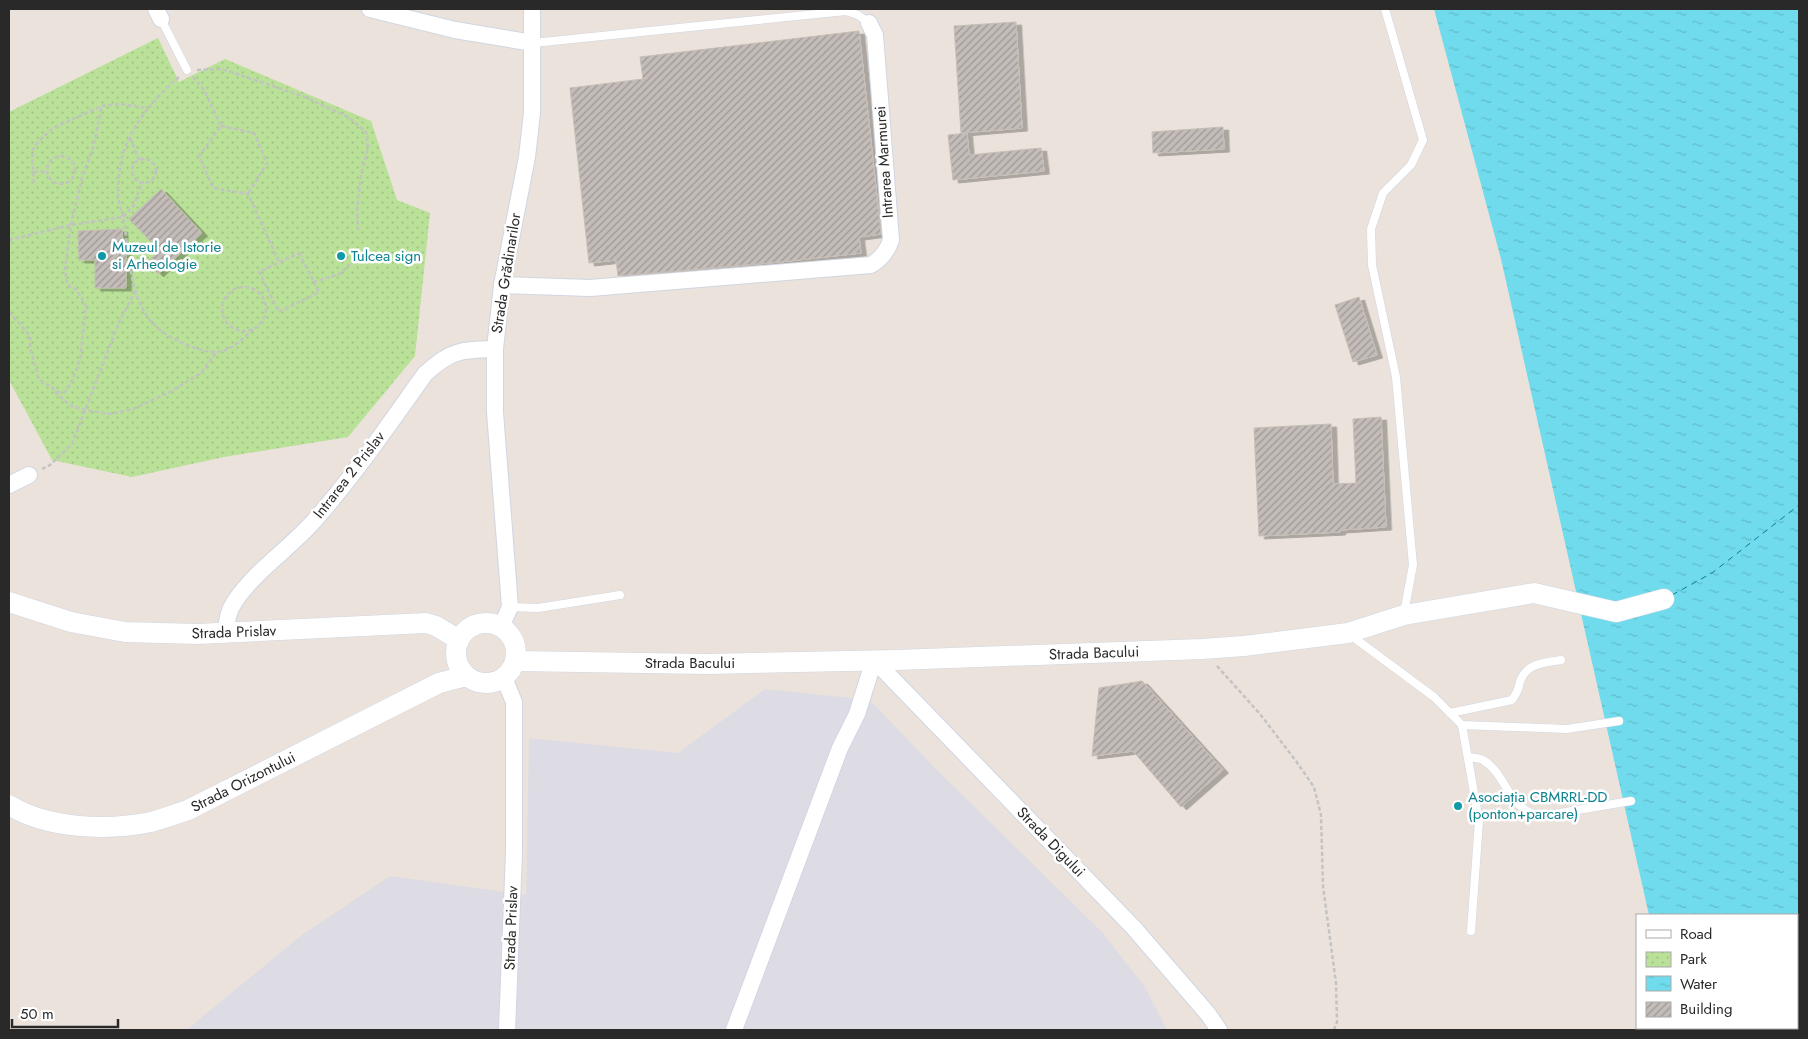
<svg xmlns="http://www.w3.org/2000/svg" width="1808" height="1039" font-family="Jost,sans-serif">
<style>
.industrial{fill:#dddce4}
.park{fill:url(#park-dots)}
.water{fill:url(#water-ripples)}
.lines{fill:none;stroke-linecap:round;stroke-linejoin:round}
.ferry{stroke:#107996;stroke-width:1;stroke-dasharray:6 5;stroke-linecap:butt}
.building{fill:url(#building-hatch);stroke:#c6beb5;filter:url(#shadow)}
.service-casing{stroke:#d0d6e2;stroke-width:9}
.minor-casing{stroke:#d0d6e2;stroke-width:18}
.tertiary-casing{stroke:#d0d6e2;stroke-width:21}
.path{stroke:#c3c3c3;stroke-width:2.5;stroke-dasharray:4 2.5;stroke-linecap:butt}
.service{stroke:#fff;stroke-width:8}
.minor{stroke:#fff;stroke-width:16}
.tertiary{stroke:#fff;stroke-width:20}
.culture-dot{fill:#0f9aa8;stroke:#fff;stroke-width:2}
.labels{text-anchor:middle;stroke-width:5;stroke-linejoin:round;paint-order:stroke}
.street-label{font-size:15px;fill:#292929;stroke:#fff}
.culture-label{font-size:15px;fill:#0d838f;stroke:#fff;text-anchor:start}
</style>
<defs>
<pattern id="park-dots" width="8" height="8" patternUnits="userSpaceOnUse" patternTransform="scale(1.25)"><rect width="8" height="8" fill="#bae198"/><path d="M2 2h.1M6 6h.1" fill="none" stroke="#a0c183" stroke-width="1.8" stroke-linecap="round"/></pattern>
<pattern id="water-ripples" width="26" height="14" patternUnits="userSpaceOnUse" patternTransform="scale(1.25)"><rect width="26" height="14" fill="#70dbec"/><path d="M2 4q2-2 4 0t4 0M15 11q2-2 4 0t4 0" fill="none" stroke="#61bcca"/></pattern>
<pattern id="building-hatch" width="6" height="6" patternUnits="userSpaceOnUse" patternTransform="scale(1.25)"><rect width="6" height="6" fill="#c3bcb8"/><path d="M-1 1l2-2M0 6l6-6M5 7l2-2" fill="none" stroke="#9e9996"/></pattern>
<filter id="shadow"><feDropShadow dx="5.5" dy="3" stdDeviation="0" flood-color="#0004"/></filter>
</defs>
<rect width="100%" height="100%" fill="#ebe2db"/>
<path class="industrial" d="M765,689l105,11 65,68 167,164 43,55 22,43h-981l116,-95 88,-59 136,19 3,-157 149,15z"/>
<path class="park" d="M158,38l21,44 46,-23 146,62 26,79 33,13 -15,143 -67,81 -124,20 -92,20 -80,-17 -43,-80v-268z"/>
<path class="water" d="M1434,9h365v1021h-134v-2h132v-113h-148l-148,-656z"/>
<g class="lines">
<path class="ferry" d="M1672,595l40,-22 87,-68"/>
</g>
<g class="building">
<path d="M1016,22l6,106 -61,5 -7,-107z"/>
<path d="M859,31l22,203 -22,3 2,16 -81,9 -162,14 -2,-16 -27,3 -19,-175 73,-9 -3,-22z"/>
<path d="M1223,127l1,22 -71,4 -1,-21z"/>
<path d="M967,133l2,22 72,-7 3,23 -91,9 -5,-45z"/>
<path d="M161,189l41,44 -44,41 -11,-12 13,-11 -31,-32z"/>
<path d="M122,229l1,23h3v36h-31v-28h-16l-1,-29z"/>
<path d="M1359,297l18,58 -24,7 -18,-57z"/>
<path d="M1381,417l5,110 -46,3v2l-81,4 -5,-108 77,-4 2,60 23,-1 -3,-64z"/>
<path d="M1142,681l81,89 -42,37 -48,-56 -41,5 7,-68z"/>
</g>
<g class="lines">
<g class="service-casing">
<g id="service">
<path d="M1385,9l38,131 -12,25 -28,28 -12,36 1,36 24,112 17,188 -9,48"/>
<path d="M161,19l26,51"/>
<path d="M533,43l313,-32 12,4 11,8"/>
<path d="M510,607l28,1 82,-13"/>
<path d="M1349,634l85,63 28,28 17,96 -8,110"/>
<path d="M1450,713l62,-13c5,-7 6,-10 8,-18 6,-19 24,-19 41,-22"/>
<path d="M1462,725l105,4 52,-8"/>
<path d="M1468,757c5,1 12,1 15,3 25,15 24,51 59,56l89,-15"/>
</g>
</g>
<g class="minor-casing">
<g id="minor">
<path d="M156,9l5,10"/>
<path d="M370,9l85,21 78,13"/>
<path d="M502,285l88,3 281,-23c10,-6 16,-13 20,-25l-16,-205 -6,-12"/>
<path d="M9,485l20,-10"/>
<path d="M501,627l9,-20 -15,-195v-63l7,-64 25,-128 5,-44v-104"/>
<path d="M226,633c0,-11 3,-23 9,-32 21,-31 53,-51 78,-79 41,-46 76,-98 112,-148 25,-24 36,-24 70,-25"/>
<path d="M504,678l10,24v151l-7,177"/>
<path d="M734,1030l106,-282 17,-34 17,-54 259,267 75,87 11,16"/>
</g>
</g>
<g class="tertiary-casing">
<g id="tertiary">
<path d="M9,602l62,20 54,10 72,2 229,-11 10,3 23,14"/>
<circle cx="486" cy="653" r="30"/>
<path d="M515,661l193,3 188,-4 306,-11 42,-3 104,-13 56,-18 130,-22 82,19 48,-13"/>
<path d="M9,805c39,24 98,26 142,17 12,-3 25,-8 37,-12l251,-127 27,-7"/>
</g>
</g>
<g class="path">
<path d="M197,70l25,-1 83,28 43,20 18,15 2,16 -7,27 -4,33 1,22"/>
<path d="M179,77c-27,23 -53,54 -59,90 -1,9 -2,19 -2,27 0,7 3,15 5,22 6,32 5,72 24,100 9,14 27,24 43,30 30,12 41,5 63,-17"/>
<path d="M193,77l11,13 17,36 -22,30 14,32 35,6 31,68"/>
<path d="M221,126l33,7 13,30 -19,31"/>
<path d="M130,138l9,22"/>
<circle cx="61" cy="170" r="14"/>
<circle cx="144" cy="171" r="12"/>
<path d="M34,172l13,-1"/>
<path d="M34,183l-2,-32 6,-9 15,-14 49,-22 19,-2 26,4"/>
<path d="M9,240l62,-15 52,-8 10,-10 9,-25"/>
<path d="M299,253l20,39 -40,20 -20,-40z"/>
<path d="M313,282l27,-8 10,-10"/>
<circle cx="244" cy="309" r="22"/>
<path d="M9,312l21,24v12l9,31 19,13h7l7,-11 8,-22 6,-53 -9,-16 -10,-5 -2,-16 6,-44 12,-51 10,-26 9,-42"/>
<path d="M55,392l16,14 15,4 24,4 23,-5 37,-17 31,-19 15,-20"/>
<path d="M42,469l8,-4 22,-21 47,-122 16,-30"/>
<path d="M1217,666l43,48 36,47 18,26 7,28 2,71 13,97 1,39 -3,8"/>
</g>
<use href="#service" class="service"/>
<use href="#minor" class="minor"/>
<use href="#tertiary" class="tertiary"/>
</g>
<g class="culture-dot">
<circle cx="102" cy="256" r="5"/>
<circle cx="341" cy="256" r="5"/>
<circle cx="1458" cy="806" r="5"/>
</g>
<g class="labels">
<g class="street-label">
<text transform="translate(884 162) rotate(-94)" y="5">Intrarea Marmurei</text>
<text transform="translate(506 273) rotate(-81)" y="5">Strada Grădinarilor</text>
<text transform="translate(349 475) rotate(-52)" y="5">Intrarea 2 Prislav</text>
<text transform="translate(234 632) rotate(-2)" y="5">Strada Prislav</text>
<text transform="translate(1094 653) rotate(-2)" y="5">Strada Bacului</text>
<text x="690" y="668">Strada Bacului</text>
<text transform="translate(243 782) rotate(-27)" y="5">Strada Orizontului</text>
<text transform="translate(1051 842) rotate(46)" y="5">Strada Digului</text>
<text transform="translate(511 928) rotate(-88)" y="5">Strada Prislav</text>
</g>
<g class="culture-label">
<text x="112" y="252">Muzeul de Istorie<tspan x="112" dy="17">si Arheologie</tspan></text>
<text x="351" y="261">Tulcea sign</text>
<text x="1468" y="802">Asociația CBMRRL-DD<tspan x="1468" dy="17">(ponton+parcare)</tspan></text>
</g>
</g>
<rect width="1808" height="1039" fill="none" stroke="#292929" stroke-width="20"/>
<rect x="1636" y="914" width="162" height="115" fill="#ffffff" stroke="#a9a9a9"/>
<rect x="1646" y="930" width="25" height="8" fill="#ffffff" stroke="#a9a9a9"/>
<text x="1680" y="939" font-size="15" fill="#292929">Road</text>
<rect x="1646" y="952" width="25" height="15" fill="url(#park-dots)" stroke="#a9a9a9"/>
<text x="1680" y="964" font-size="15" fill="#292929">Park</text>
<rect x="1646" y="976" width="25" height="15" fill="url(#water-ripples)" stroke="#a9a9a9"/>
<text x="1680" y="989" font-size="15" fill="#292929">Water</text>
<rect x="1646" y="1002" width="25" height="15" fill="url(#building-hatch)" stroke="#a9a9a9"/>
<text x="1680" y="1014" font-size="15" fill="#292929">Building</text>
<path d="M12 1019v8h106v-8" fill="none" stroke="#292929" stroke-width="2.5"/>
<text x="20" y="1019" font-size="15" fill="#292929" stroke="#ffffff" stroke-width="4" paint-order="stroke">50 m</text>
</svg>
